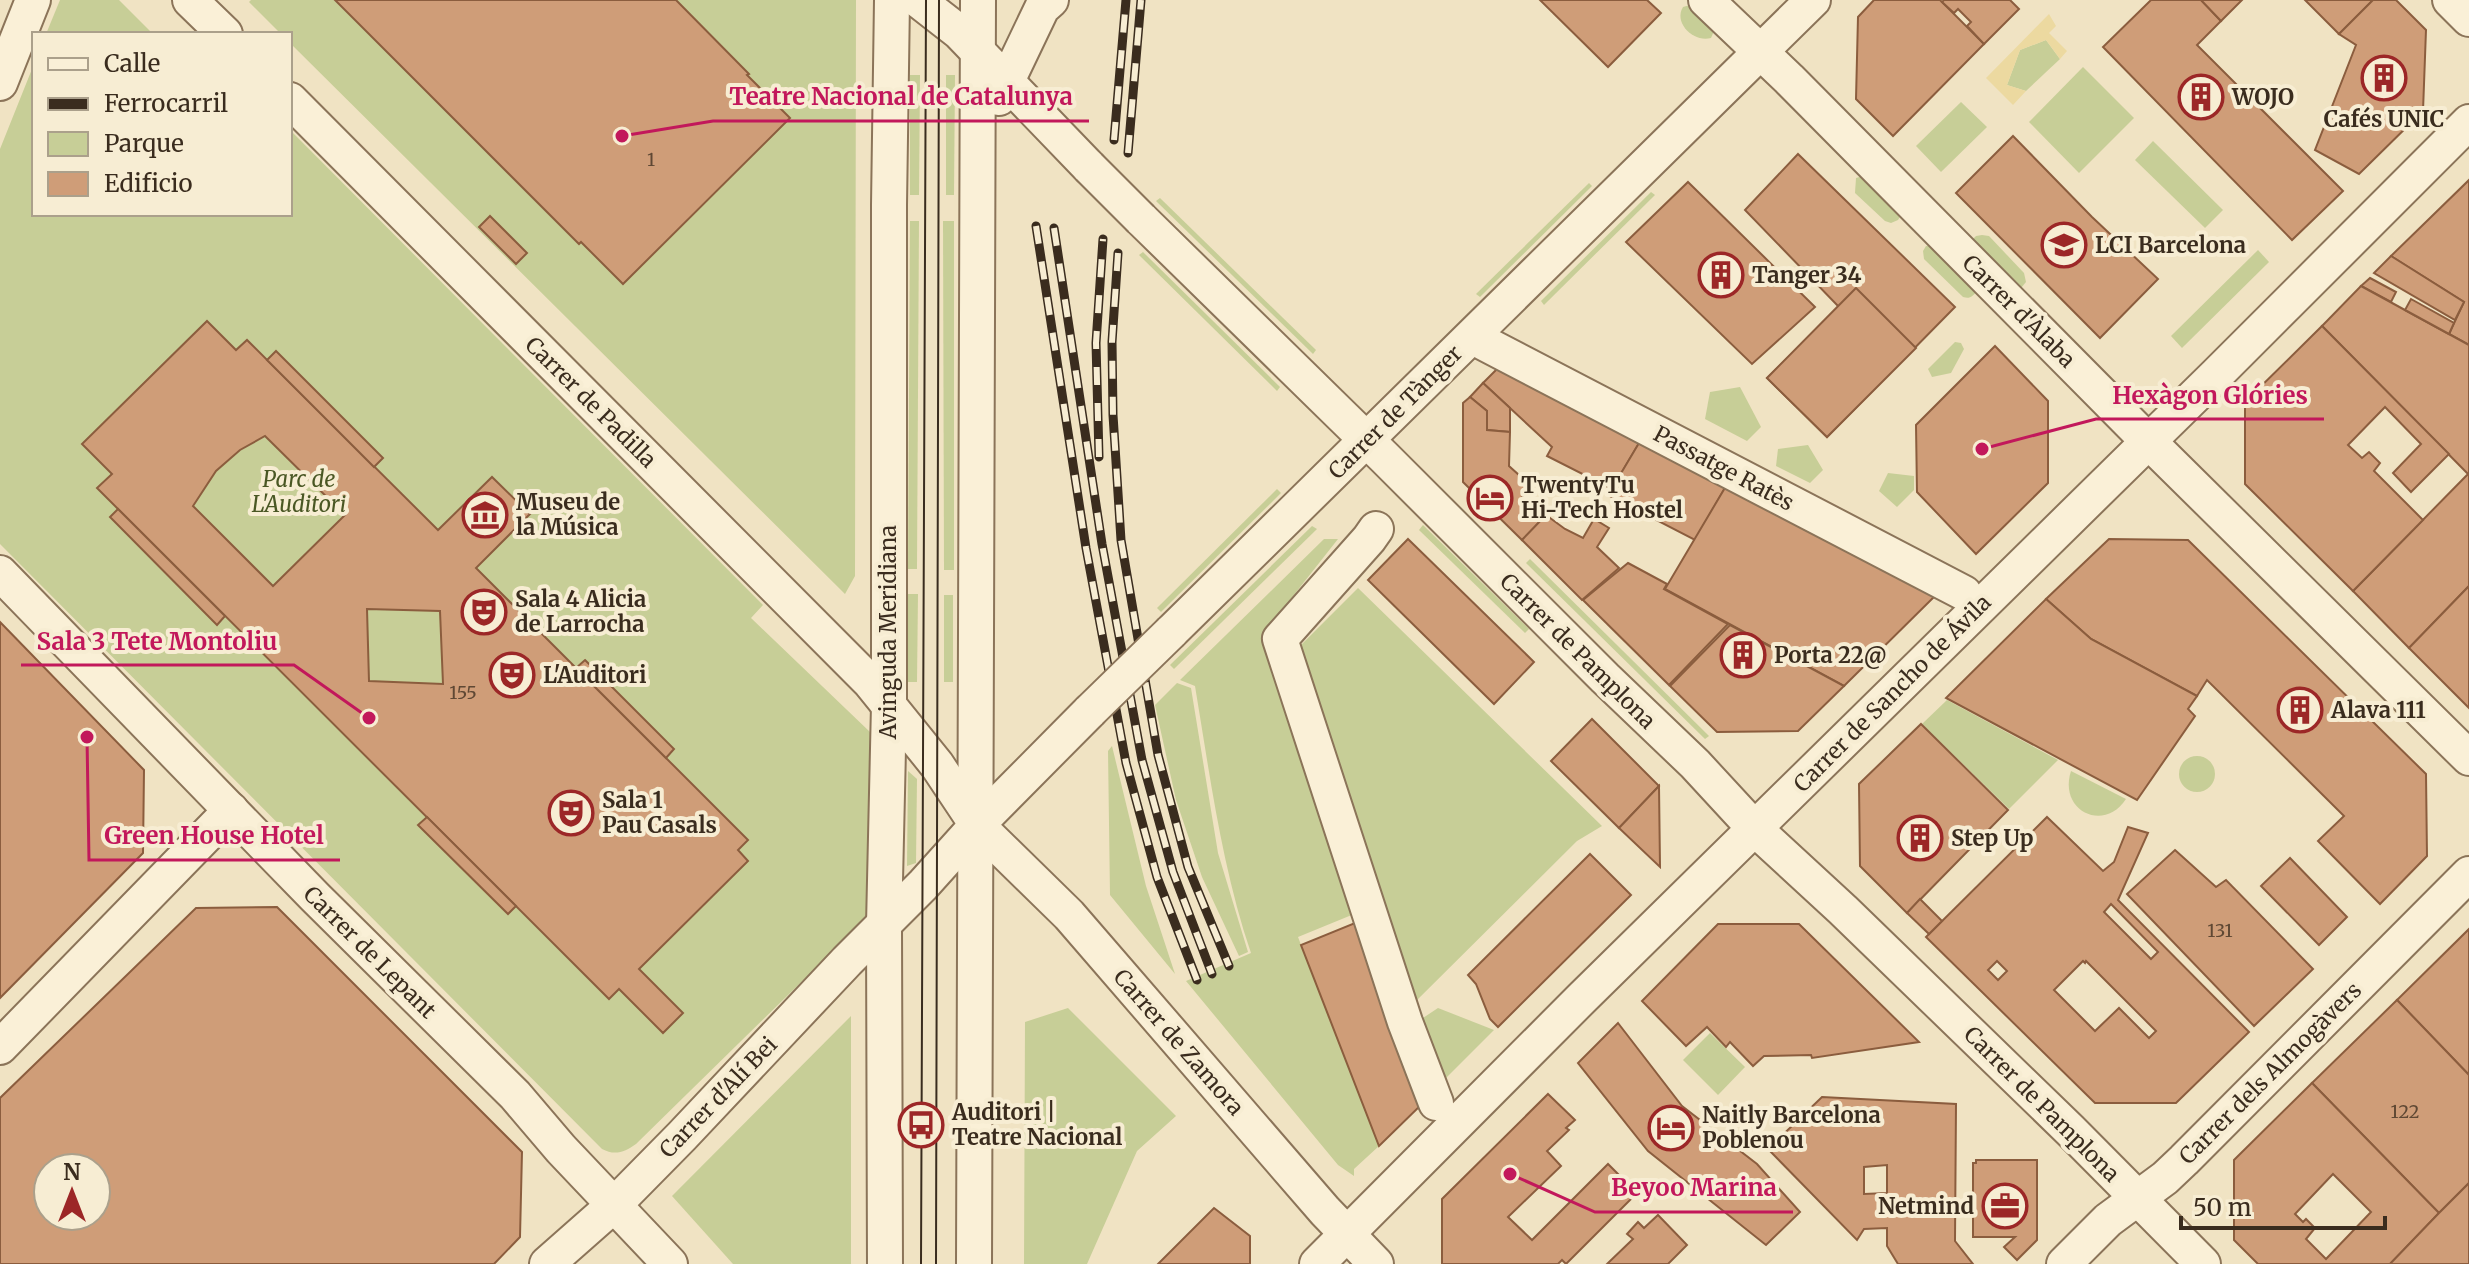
<svg xmlns="http://www.w3.org/2000/svg" width="2469" height="1264" font-family="Merriweather,serif">
<style>
.green{fill:#c7ce97}
.sand{fill:#ecd9a0}
.building{fill:#cf9d78;stroke:#8b5d3e;stroke-width:2;fill-rule:evenodd}
.lines{fill:none;stroke-linecap:round;stroke-linejoin:round}
.minor-casing{stroke:#8b7459;stroke-width:38}
.minor{stroke:#faf0d7;stroke-width:34}
.tram{stroke:#3a2c1e;stroke-width:2}
.rail-casing{stroke:#3a2c1e;stroke-width:9}
.rail{stroke:#f7edd3;stroke-width:6;stroke-dasharray:18;stroke-linecap:butt}
.minor-bridge-casing{stroke:#8b7459;stroke-width:38;stroke-linecap:butt}
.minor-bridge{stroke:#faf0d7;stroke-width:34}
.labels{text-anchor:middle;stroke-width:8;stroke-linejoin:round;paint-order:stroke}
.number-label{font-size:18px;fill:#5f4834}
.poi-label{font-size:22px;font-weight:bold;fill:#3a2c1e;stroke:#f7edd3;text-anchor:start}
.street-label{font-size:22px;fill:#3a2c1e;stroke:#f7edd3}
.park-label{font-size:22px;font-style:italic;fill:#4a5724;stroke:#f7edd3}
.leader{fill:none;stroke:#c2185b;stroke-width:3}
.callout-dot{fill:#c2185b;stroke:#f7edd3;stroke-width:3}
.callout-label{font-size:24px;text-anchor:middle;font-weight:bold;fill:#c2185b;stroke:#f7edd3;stroke-width:8;stroke-linejoin:round;paint-order:stroke}
</style>
<rect width="100%" height="100%" fill="#f0e3c3"/>
<g class="green">
<path d="M60,0h59l34,34h-107z"/>
<path d="M251,0h605l-1,576 -10,18 -555,-551v-9h-9l-32,-32z"/>
<path d="M1690,5l24,26 -3,7c-17,5 -38,-15 -28,-31z"/>
<path d="M2046,40l14,19 -34,32 -19,-6 13,-35z"/>
<path d="M34,64v150h256v-84l473,475 -12,13 119,114 4,12 -6,169 -34,37 -198,194c-11,8 -21,12 -34,5l-602,-605v-395z"/>
<path d="M2083,67l51,51 -55,55 -50,-51z"/>
<path d="M910,75h10l-1,120h-9z"/>
<path d="M946,75h9l-1,120h-8z"/>
<path d="M1961,102l26,25 -46,45 -25,-26z"/>
<path d="M2153,141l70,69 -18,18 -70,-68z"/>
<path d="M1863,176l38,39 -3,5 -7,3 -6,-2 -30,-28 1,-15z"/>
<path d="M1589,183l3,3 -112,111 -4,-3z"/>
<path d="M1651,192l4,3 -111,110 -3,-4z"/>
<path d="M1160,198l156,152 -3,4 -157,-153z"/>
<path d="M910,221h9l-2,348h-9z"/>
<path d="M943,221h11v349h-10z"/>
<path d="M1982,235l7,1 35,37 2,9 -5,6 -5,1 -45,-48 5,-5z"/>
<path d="M1933,245l44,46c-5,6 -7,8 -14,6l-39,-38 -1,-8 3,-5z"/>
<path d="M2258,250l11,12 -87,86 -11,-12z"/>
<path d="M1143,252l137,135 -3,4 -138,-136z"/>
<path d="M1955,342l6,1 3,6 -13,24 -19,4 -4,-8z"/>
<path d="M1740,387l21,40 -14,14 -42,-22 5,-27z"/>
<path d="M1808,445l15,25 -13,13 -34,-17 2,-17z"/>
<path d="M1888,473l26,3v14l-17,17 -18,-16z"/>
<path d="M1277,489l4,4 -120,119 -4,-4z"/>
<path d="M1423,525l106,104 -4,4 -106,-103z"/>
<path d="M1312,526l5,3 -143,140 -4,-4z"/>
<path d="M1324,539h14l-71,90 92,283 -61,25 81,209 -25,23v7l-16,-11 -152,-184 65,-28c-29,-85 -41,-177 -56,-267l-15,-6z"/>
<path d="M1530,559l179,177 -4,3 -179,-176z"/>
<path d="M1358,588l244,238 -25,15 -166,165 -116,-355z"/>
<path d="M908,594h10l-1,88h-9z"/>
<rect x="944" y="595" width="9" height="87"/>
<path d="M1177,683l14,5 27,165 30,99 -9,4 -37,-79 -26,-77 -21,-95z"/>
<path d="M1947,700l111,60 -49,49 -87,-85z"/>
<path d="M1112,746l34,140 29,88 -65,-79 -2,-144z"/>
<circle cx="2197" cy="774" r="18"/>
<path d="M908,771l9,8 -1,84 -9,3z"/>
<path d="M2071,771l55,28c-22,34 -68,12 -55,-28z"/>
<path d="M1068,1008l108,108 -39,35 -50,113h-63l1,-242z"/>
<path d="M1438,1008l56,22 -54,54 -23,-62z"/>
<path d="M851,1016v248h-118l-61,-68z"/>
<path d="M1710,1033l35,34 -27,28 -35,-35z"/>
</g>
<path class="sand" d="M2049,14l7,12 -7,7 18,18 -7,8 -14,-19 -26,10 -13,35 19,6 -13,14 -27,-27z"/>
<g class="building">
<path d="M335,0h341l73,74 -2,1 43,43 -167,166 -42,-42 -2,2z"/>
<path d="M1540,0h107l14,13 -53,54z"/>
<path d="M1874,0h66l44,44 -91,92 -37,-37 2,-82z"/>
<path d="M1944,0h66l9,9 -35,35 -17,-18 4,-4 -13,-13 -4,4 -12,-11z"/>
<path d="M2151,0h50l20,21 -24,24 146,146 -51,49 -189,-193z"/>
<path d="M2201,0h41l-21,21z"/>
<path d="M2305,0h68l-34,34z"/>
<path d="M2373,0h23l30,30 -3,81 -64,63 -44,-24 41,-105 -17,-11z"/>
<path d="M2013,136l79,81 66,62 -58,59 -144,-145z"/>
<path d="M1798,154l157,153 -128,130 -60,-59 72,-71 -94,-97z"/>
<path d="M2469,180v165l-20,-11 15,-32 -73,-46z"/>
<path d="M1688,182l127,125 -63,57 -126,-122z"/>
<path d="M490,216l37,37 -11,11 -37,-37z"/>
<path d="M2391,256l73,46 -9,18 -81,-47z"/>
<path d="M2370,278l26,14 -5,10 -30,-16z"/>
<path d="M2361,286l108,59v241l-60,62 -56,-57 115,-117 -146,-148z"/>
<path d="M1856,288l60,60 -89,89 -60,-59z"/>
<path d="M2411,299l43,24 -5,11 -44,-24z"/>
<path d="M207,321l29,29 11,-10 191,190 54,-53 38,37 -54,54 272,272 -10,10 10,11 -109,108 44,44 -20,20 -44,-44 -10,10 -512,-511 15,-14 -30,-30zM265,436l80,79 -72,71 -80,-80 23,-35 24,-21zM367,609l73,2 3,73 -74,-3z"/>
<path d="M2322,326l127,128 -38,38 -18,-19 28,-29 -36,-37 -37,38 14,13 7,-6 11,11 -6,8 49,49 -70,71 -108,-107v-82z"/>
<path d="M1995,346l53,55v82l-72,71 -59,-62 -1,-67z"/>
<path d="M276,351l107,107 -9,9 -107,-107z"/>
<path d="M1501,365l141,73 -30,51 -65,-33 5,-9 -69,-64z"/>
<path d="M1483,383l27,25v24l-23,-2v-19l-17,-14z"/>
<path d="M1470,397l17,14v19l23,2 -1,34 20,18 -7,12 24,19 -24,25 -59,-58v-79z"/>
<path d="M1642,438l87,43 -34,59 -87,-45z"/>
<path d="M1729,481l212,109 -97,96 -179,-97z"/>
<path d="M118,509l107,107 -8,9 -107,-108z"/>
<path d="M1546,515l19,14 18,9 11,-19 15,9 -12,19 22,21 -37,32 -60,-60z"/>
<path d="M1408,539l126,123 -40,42 -126,-124z"/>
<path d="M2109,539l79,1 238,234 1,82 -47,48 -62,-63 26,-25 -137,-136 -10,16 -106,-57 -45,-40z"/>
<path d="M1628,563l39,21 -3,5 64,35 -59,61 -86,-85z"/>
<path d="M2469,586v122l-60,-60z"/>
<path d="M2046,599l45,40 106,57 -9,13 7,7 -58,84 -191,-102z"/>
<path d="M0,622l144,148 -1,83 -143,145z"/>
<path d="M1730,625l114,61 -46,45 -81,1 -47,-46z"/>
<path d="M585,660l89,89 -8,9 -90,-90z"/>
<path d="M1592,719l67,67 -40,42 -68,-67z"/>
<path d="M1921,724l87,86 -101,103 -47,-47 -1,-82z"/>
<path d="M1659,786l1,81 -41,-39z"/>
<path d="M427,817l89,89 -8,8 -90,-89z"/>
<path d="M2047,817l56,54 11,-9 14,-35 20,6 -30,67 131,132 -73,71h-81l-169,-166zM2111,904l47,48 -7,7 -47,-47zM1997,961l10,10 -9,9 -10,-10zM2083,961l2,2 1,-2 70,70 -7,7 -30,-30 -24,23 -41,-41z"/>
<path d="M2175,850l41,37 10,-7 87,89 -59,57 -127,-132z"/>
<path d="M1590,854l41,41 -133,132 -8,-8 -14,-35 -8,-9z"/>
<path d="M2290,858l57,59 -28,28 -58,-59z"/>
<path d="M1920,899l22,22 -13,13 -22,-21z"/>
<path d="M277,907l245,245 -2,85 -26,27h-494v-166l196,-190zM48,1168h48v48h-48z"/>
<path d="M1355,923l69,179 -45,44 -78,-201z"/>
<path d="M1718,924h81l120,118 -107,16 -1,-3 -47,1 -11,10 -23,-24 -4,5 -19,-20 -21,19 -44,-45z"/>
<path d="M2469,929v146l-72,-75z"/>
<path d="M2397,1000l72,75v108l-30,30 -127,-130z"/>
<path d="M1618,1023l64,83 75,58 43,48 -34,33 -118,-94 -70,-88z"/>
<path d="M2312,1083l127,130 -49,51h-132l-24,-24v-80zM2333,1174l38,38 -45,47 -20,-20 9,-11 -9,-9 -3,3 -8,-8z"/>
<path d="M1548,1094l27,26 -9,8 3,2 -22,21 14,15 -53,51 24,23 76,-76 29,29 -71,71 -4,-4 -4,4h-116v-65z"/>
<path d="M1822,1097l134,7 -1,137 18,23h-75l-11,-18v-18l-23,1 -7,11 -89,-91zM1887,1165v28l-23,1v-27z"/>
<path d="M1976,1160h61v80l-20,20 -13,-13 11,-10h-42v-74h3z"/>
<path d="M2469,1183v81h-79l49,-51z"/>
<path d="M1214,1208l36,28v28h-92z"/>
<path d="M1658,1215l29,30 -19,19h-61l26,-25 -6,-5 11,-12 6,6z"/>
</g>
<g class="lines">
<g class="minor-casing">
<g id="minor">
<path d="M190,0l35,34"/>
<path d="M918,0l41,32 130,135"/>
<path d="M1706,0l83,79 347,350 333,329"/>
<path d="M2450,0l19,19"/>
<path d="M0,83l33,-83"/>
<path d="M999,98l43,-90 9,-8"/>
<path d="M290,100l580,582 67,83 40,60 92,90 256,296 51,53"/>
<path d="M1141,219l244,239 220,220 90,86 60,65 88,81 227,220 133,134"/>
<path d="M1484,343l480,250"/>
<path d="M1376,529l-7,10 -89,100 125,383 31,81"/>
<path d="M0,573l315,324 200,198 46,54 109,115"/>
<path d="M1171,632l642,-632"/>
<path d="M0,1047l231,-237"/>
<path d="M547,1264l68,-60 67,-68 165,-175 76,-76 54,-60 113,-114"/>
<path d="M885,1264l-1,-339 5,-220v-500l3,-205"/>
<path d="M974,1264l4,-1264"/>
<path d="M1317,1264l265,-266 634,-623 253,-253"/>
<path d="M2064,1264l44,-44 57,-42 19,-18 285,-286"/>
</g>
</g>
<use href="#minor" class="minor"/>
<g class="tram">
<path d="M921,1264l5,-1264"/>
<path d="M936,1264l3,-1264"/>
</g>
<g class="rail-casing">
<g id="rail">
<path d="M1114,140l12,-140"/>
<path d="M1128,153l13,-153"/>
<path d="M1036,226l50,322 40,215 31,114 40,103"/>
<path d="M1054,228l48,316 40,216 31,112 39,102"/>
<path d="M1118,253l-6,89 1,73 8,125 37,215 30,112 41,99"/>
<path d="M1099,457l-3,-114 7,-104"/>
</g>
</g>
<use href="#rail" class="rail"/>
<g class="minor-bridge-casing">
<g id="minor-bridge">
<path d="M1089,167l52,52"/>
<path d="M1090,711l81,-79"/>
</g>
</g>
<use href="#minor-bridge" class="minor-bridge"/>
</g>
<defs>
<g id="building-ring" transform="scale(2.3)"><circle r="9.5" fill="#f7edd3" stroke="#9c2727" stroke-width="1.5"/><path d="M-4-6H4V6H1V3H-1V6H-4ZM-2.5-4.3h1.7v1.8h-1.7ZM.8-4.3h1.7v1.8H.8ZM-2.5-1h1.7V.8h-1.7ZM.8-1h1.7V.8H.8Z" fill="#9c2727"/></g>
<g id="university-ring" transform="scale(2.3)"><circle r="9.5" fill="#f7edd3" stroke="#9c2727" stroke-width="1.5"/><path d="M0-5L7-2L0 1L-7-2ZM-4 1L0 2.5L4 1V4Q0 6-4 4Z" fill="#9c2727"/></g>
<g id="hotel-ring" transform="scale(2.3)"><circle r="9.5" fill="#f7edd3" stroke="#9c2727" stroke-width="1.5"/><path d="M-6-4.5h1.5V1H6V5H4.5V3h-9V5H-6ZM-4 0a1.8 1.8 0 1 1 3.6 0ZM.5 0V-2.5h3Q6-2.5 6 0Z" fill="#9c2727"/></g>
<g id="museum-ring" transform="scale(2.3)"><circle r="9.5" fill="#f7edd3" stroke="#9c2727" stroke-width="1.5"/><path d="M0-6L6-3V-2H-6V-3ZM-5-1h2V3h-2ZM-1-1h2V3h-2ZM3-1h2V3H3ZM-6 4H6V6H-6Z" fill="#9c2727"/></g>
<g id="theatre-ring" transform="scale(2.3)"><circle r="9.5" fill="#f7edd3" stroke="#9c2727" stroke-width="1.5"/><path d="M-5-5.5Q0-4 5-5.5V0Q5 5 0 6Q-5 5-5 0ZM-3.3-2.5H-1v1.5H-3.3ZM1-2.5H3.3v1.5H1ZM-2.8 1Q0 5.5 2.8 1Z" fill="#9c2727"/></g>
<g id="bus-ring" transform="scale(2.3)"><circle r="9.5" fill="#f7edd3" stroke="#9c2727" stroke-width="1.5"/><path d="M-5-6H5V4H4V6H2V4H-2V6H-4V4H-5ZM-3.5-4V0h7V-4ZM-3.5 1.2v1.5H-2V1.2ZM2 1.2v1.5H3.5V1.2Z" fill="#9c2727"/></g>
<g id="office-ring" transform="scale(2.3)"><circle r="9.5" fill="#f7edd3" stroke="#9c2727" stroke-width="1.5"/><path d="M-6-3h4V-5.5h4V-3h4V5H-6ZM-1-4.5V-3h2v-1.5ZM-6 0V1H6V0Z" fill="#9c2727"/></g>
</defs>
<g fill-rule="evenodd">
<use href="#building-ring" x="2384" y="78"/>
<use href="#building-ring" x="2201" y="97"/>
<use href="#university-ring" x="2064" y="245"/>
<use href="#building-ring" x="1721" y="275"/>
<use href="#hotel-ring" x="1490" y="498"/>
<use href="#museum-ring" x="485" y="515"/>
<use href="#theatre-ring" x="484" y="612"/>
<use href="#building-ring" x="1743" y="655"/>
<use href="#theatre-ring" x="512" y="675"/>
<use href="#building-ring" x="2300" y="710"/>
<use href="#theatre-ring" x="571" y="813"/>
<use href="#building-ring" x="1920" y="838"/>
<use href="#bus-ring" x="921" y="1125"/>
<use href="#hotel-ring" x="1671" y="1128"/>
<use href="#office-ring" x="2005" y="1206"/>
</g>
<g class="labels">
<g class="number-label">
<text x="651" y="166">1</text>
<text x="463" y="699">155</text>
<text x="2220" y="937">131</text>
<text x="2405" y="1118">122</text>
</g>
<g class="poi-label">
<text x="2232" y="105">WOJO</text>
<text x="2384" y="127" text-anchor="middle">Cafés UNIC</text>
<text x="2095" y="253">LCI Barcelona</text>
<text x="1752" y="283">Tanger 34</text>
<text x="1521" y="493">TwentyTu<tspan x="1521" dy="25">Hi-Tech Hostel</tspan></text>
<text x="516" y="510">Museu de<tspan x="516" dy="25">la Música</tspan></text>
<text x="515" y="607">Sala 4 Alicia<tspan x="515" dy="25">de Larrocha</tspan></text>
<text x="1774" y="663">Porta 22@</text>
<text x="543" y="683">L'Auditori</text>
<text x="2331" y="718">Alava 111</text>
<text x="602" y="808">Sala 1<tspan x="602" dy="25">Pau Casals</tspan></text>
<text x="1951" y="846">Step Up</text>
<text x="952" y="1120">Auditori |<tspan x="952" dy="25">Teatre Nacional</tspan></text>
<text x="1702" y="1123">Naitly Barcelona<tspan x="1702" dy="25">Poblenou</tspan></text>
<text x="1974" y="1214" text-anchor="end">Netmind</text>
</g>
<g class="street-label">
<text transform="translate(2019 311) rotate(45)" y="8">Carrer d'Àlaba</text>
<text transform="translate(591 402) rotate(45)" y="8">Carrer de Padilla</text>
<text transform="translate(1395 412) rotate(-45)" y="8">Carrer de Tànger</text>
<text transform="translate(1724 468) rotate(28)" y="8">Passatge Ratès</text>
<text transform="translate(888 632) rotate(-90)" y="8">Avinguda Meridiana</text>
<text transform="translate(1578 651) rotate(45)" y="8">Carrer de Pamplona</text>
<text transform="translate(1892 693) rotate(-45)" y="8">Carrer de Sancho de Ávila</text>
<text transform="translate(370 952) rotate(45)" y="8">Carrer de Lepant</text>
<text transform="translate(1179 1042) rotate(49)" y="8">Carrer de Zamora</text>
<text transform="translate(2270 1073) rotate(-45)" y="8">Carrer dels Almogàvers</text>
<text transform="translate(718 1097) rotate(-46)" y="8">Carrer d'Alí Bei</text>
<text transform="translate(2042 1104) rotate(45)" y="8">Carrer de Pamplona</text>
</g>
<g class="park-label">
<text x="299" y="487">Parc de<tspan x="299" dy="25">L'Auditori</tspan></text>
</g>
</g>
<path class="leader" d="M622 136L713 121H1089M1982 449L2096 419H2324M369 718L294 665H21M87 737L89 860H340M1510 1174L1595 1212H1793"/>
<g class="callout-dot">
<circle cx="622" cy="136" r="8"/>
<circle cx="1982" cy="449" r="8"/>
<circle cx="369" cy="718" r="8"/>
<circle cx="87" cy="737" r="8"/>
<circle cx="1510" cy="1174" r="8"/>
</g>
<g class="callout-label">
<text x="901" y="105">Teatre Nacional de Catalunya</text>
<text x="2210" y="404">Hexàgon Glóries</text>
<text x="157" y="650">Sala 3 Tete Montoliu</text>
<text x="214" y="844">Green House Hotel</text>
<text x="1694" y="1196">Beyoo Marina</text>
</g>
<rect x="32" y="32" width="260" height="184" fill="#f7edd3" stroke="#aba08b" stroke-width="2"/>
<rect x="48" y="58" width="40" height="12" fill="#faf0d7" stroke="#aba08b" stroke-width="2"/>
<text x="104" y="72" font-size="24" fill="#3a2c1e">Calle</text>
<rect x="48" y="98" width="40" height="12" fill="#3a2c1e" stroke="#aba08b" stroke-width="2"/>
<text x="104" y="112" font-size="24" fill="#3a2c1e">Ferrocarril</text>
<rect x="48" y="132" width="40" height="24" fill="#c7ce97" stroke="#aba08b" stroke-width="2"/>
<text x="104" y="152" font-size="24" fill="#3a2c1e">Parque</text>
<rect x="48" y="172" width="40" height="24" fill="#cf9d78" stroke="#aba08b" stroke-width="2"/>
<text x="104" y="192" font-size="24" fill="#3a2c1e">Edificio</text>
<g transform="translate(72 1192)"><circle r="38" fill="#f7edd3" stroke="#aba08b" stroke-width="2"/>
<path d="M0-6L14 30L0 20L-14 30Z" fill="#9c2727"/>
<text y="-12" font-size="22" font-weight="bold" text-anchor="middle" fill="#3a2c1e">N</text>
</g>
<path d="M2181 1216v12h204v-12" fill="none" stroke="#3a2c1e" stroke-width="4"/>
<text x="2193" y="1216" font-size="24" fill="#3a2c1e" stroke="#f7edd3" stroke-width="6" paint-order="stroke">50 m</text>
</svg>
